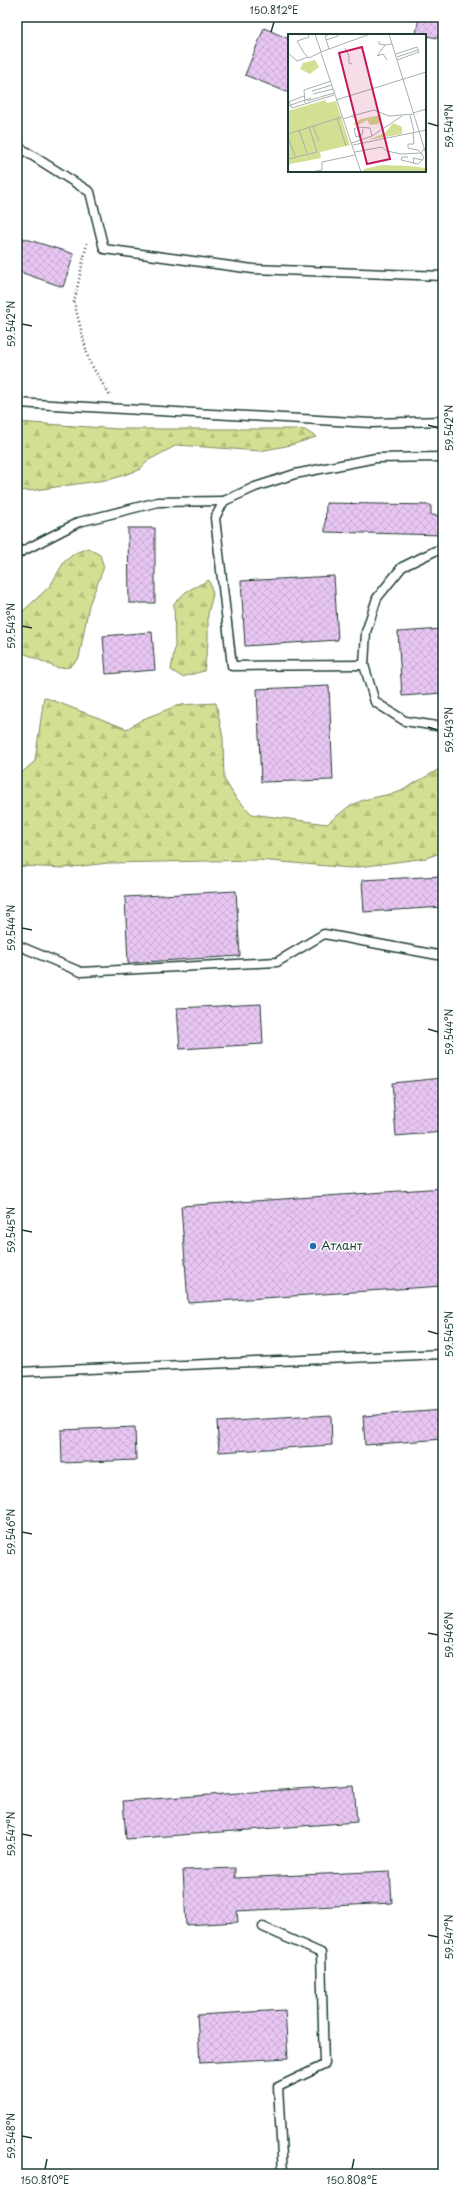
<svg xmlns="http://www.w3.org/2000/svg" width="460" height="2191" font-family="'Playpen Sans',sans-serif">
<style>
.forest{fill:url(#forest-firs);stroke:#798e63}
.building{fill:url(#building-cross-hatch);stroke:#1f3d34}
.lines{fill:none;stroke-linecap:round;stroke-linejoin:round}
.service-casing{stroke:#1f3d34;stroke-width:11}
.path{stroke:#1f3d34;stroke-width:2.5;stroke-dasharray:1 3;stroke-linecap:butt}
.service{stroke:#fff;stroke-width:8}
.ticks{fill:none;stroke:#1f3d34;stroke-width:1.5}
.poi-dot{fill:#1f6fb2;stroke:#fff;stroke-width:1.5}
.labels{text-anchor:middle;stroke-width:3;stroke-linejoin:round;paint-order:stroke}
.poi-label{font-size:12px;fill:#1f3d34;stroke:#fff;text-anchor:start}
.inset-road{fill:none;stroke:#a5b1ae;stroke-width:1}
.view{fill:#c2185b;fill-opacity:0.15;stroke:#c2185b;stroke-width:2}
.inset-edge{fill:none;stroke:#1f3d34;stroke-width:2}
.neatline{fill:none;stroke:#1f3d34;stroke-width:1.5}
.ticks-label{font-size:10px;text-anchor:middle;fill:#1f3d34}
</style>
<defs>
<pattern id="forest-firs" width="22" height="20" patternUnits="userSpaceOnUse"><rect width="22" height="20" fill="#d3df92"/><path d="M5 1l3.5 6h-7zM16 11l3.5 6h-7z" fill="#b5c07e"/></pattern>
<pattern id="building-cross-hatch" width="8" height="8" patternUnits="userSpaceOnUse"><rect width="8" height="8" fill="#e8c6f2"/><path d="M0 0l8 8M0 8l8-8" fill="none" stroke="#c7abd0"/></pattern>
</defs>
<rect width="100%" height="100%" fill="#fff"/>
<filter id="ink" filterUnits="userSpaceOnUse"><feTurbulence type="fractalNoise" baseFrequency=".025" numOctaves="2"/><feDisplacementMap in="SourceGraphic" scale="8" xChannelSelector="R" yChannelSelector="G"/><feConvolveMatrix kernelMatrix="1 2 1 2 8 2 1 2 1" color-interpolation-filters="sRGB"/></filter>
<g filter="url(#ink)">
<g class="forest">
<path d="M17,422l102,7h171l15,1 11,7 -25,8 -31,6 -83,-6 -28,15 -10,10 -27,9 -84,12 -11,-1z"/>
<path d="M88,548l12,7 4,12 -15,38 -10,53 -9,9 -13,1 -40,-18v-30l4,-7 29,-27 14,-24 11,-9z"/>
<path d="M209,580l4,14 -5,20v28l-4,29 -22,6 -11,-7 4,-24 -1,-43 13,-12z"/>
<path d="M44,697l83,32 16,-10 36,-14 37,-2 7,35 1,41 12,19 16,16 75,10 21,-17 15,-7 36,-8 44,-25v85l-17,6 -75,10 -93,-8 -149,3 -45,5 -47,-2v-89l18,-16z"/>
</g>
<g class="building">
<path d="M419,17h24v22l-27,-5z"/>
<path d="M264,28l25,11v54l-44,-18z"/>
<path d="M23,238l51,16 -11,33 -46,-16v-15z"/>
<path d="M326,503l105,2v10l12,1v19l-118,-3z"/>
<path d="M128,528h27v75h-26z"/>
<path d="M334,576l4,64 -93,6 -4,-65z"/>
<path d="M443,629v64l-41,3 -4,-64z"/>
<path d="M152,632l3,38 -49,4 -3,-38z"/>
<path d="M329,686l4,94 -72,2 -4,-93z"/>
<path d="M443,876v31l-79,5 -2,-32z"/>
<path d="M236,891l4,65 -112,7 -3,-66z"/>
<path d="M261,1004l2,40 -83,5 -3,-41z"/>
<path d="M443,1078v54l-47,4 -4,-53z"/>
<path d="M443,1188v98l-255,17 -7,-97z"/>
<path d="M443,1410v29l-78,6 -2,-29z"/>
<path d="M331,1415l1,30 -113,7 -2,-30z"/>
<path d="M135,1427l1,33 -74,3 -1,-33z"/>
<path d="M354,1785l3,37 -231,17 -3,-38z"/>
<path d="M235,1868v10l155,-7 2,32 -155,8 1,11 -52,3 -3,-55z"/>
<path d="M285,2010l3,48 -88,5 -3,-48z"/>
</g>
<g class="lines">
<g class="service-casing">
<g id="service">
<path d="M17,146l73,46 14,57 149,20 190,7"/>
<path d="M17,403l354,20 72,-2"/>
<path d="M443,551h-8l-33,16 -25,31 -11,34 -2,33 11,37 30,19 38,6"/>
<path d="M17,554l62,-32 79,-20 66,-1"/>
<path d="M364,665l-132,1 -17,-148 9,-17 31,-14 40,-13 81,-16 67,-1"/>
<path d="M17,945l64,27 196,-10 47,-28 119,22"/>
<path d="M17,1372l426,-18"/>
<path d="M263,1927l58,26 3,112 -46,22 5,87"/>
</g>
</g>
<path class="path" d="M87,243l-13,59 15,59 21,35"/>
<use href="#service" class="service"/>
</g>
</g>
<path class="ticks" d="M271,32l3,-10M428,123l10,3M22,324l10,2M428,425l10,3M22,626l10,2M428,727l10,3M22,928l10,2M428,1029l10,3M22,1230l10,2M428,1331l10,3M22,1532l10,2M428,1633l10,2M22,1834l10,2M428,1935l10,2M22,2136l10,2M45,2169l2,-10M352,2169l2,-10"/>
<circle class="poi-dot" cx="313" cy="1246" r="4"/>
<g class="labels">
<g class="poi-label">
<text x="321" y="1250">Атлант</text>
</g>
</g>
<g transform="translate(288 34)">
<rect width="138" height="138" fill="#fff"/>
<path d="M93,81l-2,9 -9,1 -3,-5 -10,6 -4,-2 8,-5zM105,89l9,4v7l-34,6 17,-7zM94,131l28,1 15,2 1,4h-63l1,-3z" fill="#d3df92"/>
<path d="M27,26l4,7 -9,7 -10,-5 3,-6z" fill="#d3df92"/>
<path d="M37,66l2,3 9,-2 14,44 -30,7 1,6 -31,6 -2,4v-57z" fill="#d3df92"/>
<path class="inset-road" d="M20,0l1,3 -12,4 7,12 5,5 12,-6M27,0l6,18 49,-18M101,0l37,120M38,6l12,-4v-2M91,7v3l6,1 7,-1M97,11l-8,11 6,-2 4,6M57,14l4,8v7l3,1M41,15l-4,-13 5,-2M0,19l9,8 11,-4M33,19l40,119M108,20l21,-7 2,5 -22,8M109,23l21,-7M24,57l20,-6M25,60l20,-5M48,66l90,-28M19,67l27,-8M0,68l16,-6M1,68l3,6 42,-13M17,69l-1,-13 27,-9M0,72l23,-8M125,79l13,-4M122,81l4,17M64,82l22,-6 15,6 25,-2M49,84l9,28M55,85l9,-3 2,2M25,92l6,15M11,96l8,23M125,99l1,11h-6v4l10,2 3,3 3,-4M0,100l54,-17M84,102l30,-20M0,103l7,19M64,109l20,-7 -2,-8 -12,-1 -4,2 2,8 6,-2 1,-6M65,111l73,-15M67,118l27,-5 5,4 14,3 20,-1 3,5 -6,6 -17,-4 1,-3h6M0,125l29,-7 -8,-25M126,130l-1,-6 10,2M23,138l11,-2v-8l33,-7"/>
<path class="view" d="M74,13l28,112 -23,5 -28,-111z"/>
<rect width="138" height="138" class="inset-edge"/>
</g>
<rect width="460" height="2191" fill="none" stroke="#fff" stroke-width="44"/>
<rect x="22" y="22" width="416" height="2147" class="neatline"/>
<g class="ticks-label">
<text x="274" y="14">150.812°E</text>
<text transform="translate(449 126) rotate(-90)" y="4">59.541°N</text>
<text transform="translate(11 324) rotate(-90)" y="4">59.542°N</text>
<text transform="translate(449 428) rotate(-90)" y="4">59.542°N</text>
<text transform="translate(11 626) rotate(-90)" y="4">59.543°N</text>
<text transform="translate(449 730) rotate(-90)" y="4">59.543°N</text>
<text transform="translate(11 928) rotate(-90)" y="4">59.544°N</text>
<text transform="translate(449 1032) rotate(-90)" y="4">59.544°N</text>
<text transform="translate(11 1230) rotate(-90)" y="4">59.545°N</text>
<text transform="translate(449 1334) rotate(-90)" y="4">59.545°N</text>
<text transform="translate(11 1532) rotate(-90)" y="4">59.546°N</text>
<text transform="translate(449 1635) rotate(-90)" y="4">59.546°N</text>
<text transform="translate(11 1834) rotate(-90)" y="4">59.547°N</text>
<text transform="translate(449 1937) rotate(-90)" y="4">59.547°N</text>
<text transform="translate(11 2136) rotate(-90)" y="4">59.548°N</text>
<text x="45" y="2184">150.810°E</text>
<text x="352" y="2184">150.808°E</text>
</g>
</svg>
